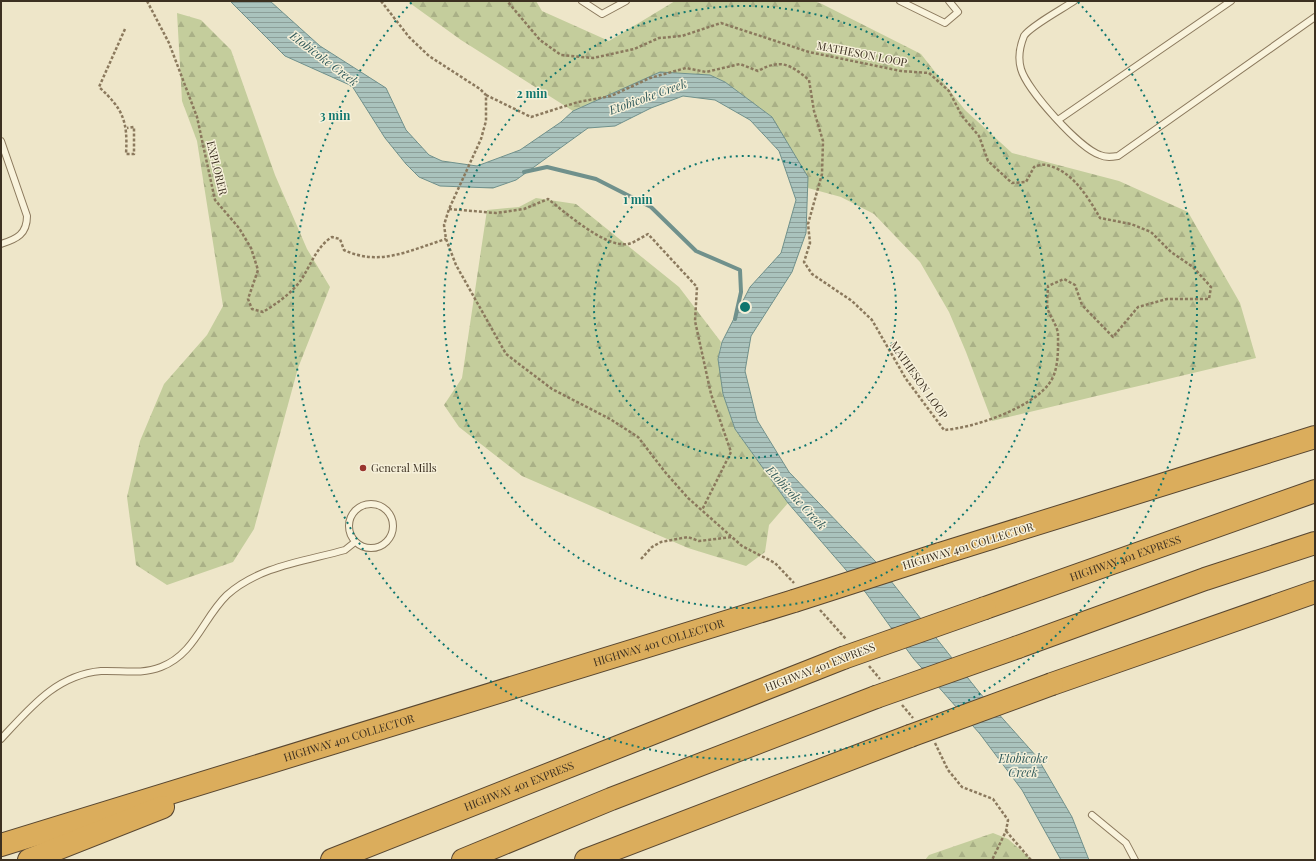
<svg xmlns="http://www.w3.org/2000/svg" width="1316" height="861" font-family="'Playfair Display',serif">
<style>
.forest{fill:url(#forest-firs)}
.water{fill:url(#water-rules);stroke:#70918c}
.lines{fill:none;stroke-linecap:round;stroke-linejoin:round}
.stream{stroke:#70918c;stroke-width:4}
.lane-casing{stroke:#8b795d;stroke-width:8}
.highway-casing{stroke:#594731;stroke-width:24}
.path{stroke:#8b795d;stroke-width:2.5;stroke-dasharray:3 2;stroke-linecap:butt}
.lane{stroke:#f9f3dc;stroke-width:6}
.highway{stroke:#dbad5c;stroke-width:22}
.highway-bridge-casing{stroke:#594731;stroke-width:24;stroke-linecap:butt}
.highway-bridge{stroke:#dbad5c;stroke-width:22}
.ring{fill:none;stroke:#0f766e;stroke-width:2;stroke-dasharray:2 4}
.poi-dot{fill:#99352e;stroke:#f6f0d9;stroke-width:1.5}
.labels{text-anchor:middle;stroke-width:3;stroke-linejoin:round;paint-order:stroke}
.street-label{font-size:11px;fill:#3c3021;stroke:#f6f0d9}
.poi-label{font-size:11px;fill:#3c3021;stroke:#f6f0d9;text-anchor:start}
.water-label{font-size:12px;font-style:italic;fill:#305a5b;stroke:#f6f0d9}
.centre{fill:#0f766e;stroke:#f6f0d9;stroke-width:2}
.ring-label{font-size:12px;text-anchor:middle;font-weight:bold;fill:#0f766e;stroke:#f6f0d9;stroke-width:3;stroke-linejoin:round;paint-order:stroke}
</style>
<defs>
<pattern id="forest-firs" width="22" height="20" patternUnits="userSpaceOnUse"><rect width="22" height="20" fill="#c4cd9c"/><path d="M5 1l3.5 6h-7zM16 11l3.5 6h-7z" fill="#a9b086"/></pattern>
<pattern id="water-rules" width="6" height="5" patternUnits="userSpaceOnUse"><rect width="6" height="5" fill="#aac3bd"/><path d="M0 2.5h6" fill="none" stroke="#8c9f99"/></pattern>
</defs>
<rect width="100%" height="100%" fill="#eee6c9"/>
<g class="forest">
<path d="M407,1h129l6,10 67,30 66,-40h139l8,3 99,50 44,56 47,43 107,28 69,31 52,91 16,55 -264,63 -26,-69 -17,-40 -29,-50 -46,-48 -33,-17 -44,-12 -25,-68 -47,-35 -15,-7 -50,-3 -87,39 -112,-71z"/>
<path d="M177,13l24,7 30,30 44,125 32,74 23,38 -32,81 -44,161 -21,33 -66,23 -31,-20 -9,-68 13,-56 24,-57 43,-49 16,-29 -26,-165 -15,-40z"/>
<path d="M536,198l40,6 103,83 42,55 -3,17 17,70 53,74 -19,22 -4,27 -19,14 -58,-18 -166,-72 -63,-49 -15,-22 18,-27 25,-168 32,-3z"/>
<path d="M993,833l15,6 24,21h-107l4,-5z"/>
</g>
<path class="water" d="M230,1h40l50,45 66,42 20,42 23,25 13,6 35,5 43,-16 41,-28 12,-11 87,-39 50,3 15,7 47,35 36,60 -2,56 -14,39 -41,64 -6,35 12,49 32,52 86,89 104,131 58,65 35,60 17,43h-28l-39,-70 -42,-56 -67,-76 -47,-65 -78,-90 -53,-74 -12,-35 -5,-35 4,-17 28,-55 31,-34 15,-53 -17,-49 -29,-31 -35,-20 -32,-4 -32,12 -36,18 -27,2 -72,52 -23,8 -53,-2 -21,-9 -13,-13 -21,-26 -33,-52 -67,-30z"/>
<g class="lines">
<path class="stream" d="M524,172l23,-5 49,12 55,28 45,44 44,19 1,22 -6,27"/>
<g class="lane-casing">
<g id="lane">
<path d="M582,1l20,13 24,-13"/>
<path d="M900,1l45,22 13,-11 -9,-11"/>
<path d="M1074,1c-10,7 -45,26 -50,35 -4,10 -6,23 -3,33 6,21 58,79 79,86 6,3 12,2 18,1l197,-139"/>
<path d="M1058,120l173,-119"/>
<path d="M1,141l26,75c0,18 -10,23 -26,28"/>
<circle cx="371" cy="526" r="22"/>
<path d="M1,739c29,-31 55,-64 100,-68 20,-1 40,4 60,-4 34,-13 42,-49 66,-72 32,-29 79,-34 118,-45l10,-8"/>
<path d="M1092,815l34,28 9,17"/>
</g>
</g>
<g class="highway-casing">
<g id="highway">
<path d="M940,554l375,-117"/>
<path id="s1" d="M985,608l330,-117"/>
<path d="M1018,647l187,-68 110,-36"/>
<path d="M1052,684l263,-92"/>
<path id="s2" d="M1,845l793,-244"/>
<path d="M29,860l134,-53"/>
<path id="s3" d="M332,860l511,-202"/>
<path d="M463,860l148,-61 265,-102"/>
<path d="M586,860l324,-124"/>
</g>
</g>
<g class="path">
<path d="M147,1l22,42 28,74 18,83 24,28 12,20 7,22 -10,29 4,10 11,3c13,-8 29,-19 38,-32 10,-15 15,-33 31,-43l8,2 4,11c36,17 66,0 102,-11"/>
<path d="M381,1l28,36 20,19 51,33 6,6v26l-5,18 -32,70 -5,16 2,14 10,26 50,89 46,35 58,30 28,18 27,35 23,26 54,48 33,17 19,20"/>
<path d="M125,29l-26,58c24,22 29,34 27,67h8v-27l-7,1"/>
<path d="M486,95l45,22 47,-15 33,-6 39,-18 36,-10 20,4 34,-8 18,7c23,-13 33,-6 51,9l5,31 9,30 -1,33 -14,50 2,19 -6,19 8,12 40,27 20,19 34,59 38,51c29,-2 85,-21 104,-45 11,-13 10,-34 10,-50 0,-8 -7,-17 -10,-25 -2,-7 0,-17 0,-24l16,-7 11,6 7,20 31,32 25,-30 29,-8h42l2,-12 -18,-20 -22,-15 -20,-20 -20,-8 -31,-6c-12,-21 -28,-48 -54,-53 -4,-1 -9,1 -12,2l-8,15 -14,1 -24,-22 -9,-25 -17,-20 -13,-25 -20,-18 -28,-2 -92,-19 -88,-29 -39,13 -23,2 -25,11 -41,9 -32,-3 -21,-15 -33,-39"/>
<path d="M449,209l47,4 28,-4 24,-10c17,13 57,49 80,45 6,-1 14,-7 20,-10l49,53 -2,34 16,73 20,58 -29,58"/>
<path d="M641,559l11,-12 9,-5 27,-5 11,4 33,-4"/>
<path d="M820,610l26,29"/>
<path d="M869,666l11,13"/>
<path d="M902,705l11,13"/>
<path d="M935,743l13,27 14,17 31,12 15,21 -2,11 -14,29"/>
<path d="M1006,831l25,29"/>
</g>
<use href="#lane" class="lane"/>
<use href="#highway" class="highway"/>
<g class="highway-bridge-casing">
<g id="highway-bridge">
<path d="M794,601l146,-47"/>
<path d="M843,658l142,-50"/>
<path d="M876,697l142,-50"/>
<path d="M910,736l142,-52"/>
</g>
</g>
<use href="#highway-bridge" class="highway-bridge"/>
</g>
<g class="ring">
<circle cx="745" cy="307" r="151"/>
<circle cx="745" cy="307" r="301"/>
<path d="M1078 2A452 452 0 1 1 412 2"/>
</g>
<circle class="poi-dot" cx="363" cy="468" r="4"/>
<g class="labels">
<g class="street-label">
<text transform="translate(862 54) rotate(11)" y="4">MATHESON LOOP</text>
<text transform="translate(217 168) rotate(76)" y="4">EXPLORER</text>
<text transform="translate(919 380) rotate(55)" y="4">MATHESON LOOP</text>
<text transform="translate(968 546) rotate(-17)" y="4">HIGHWAY 401 COLLECTOR</text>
<text dy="4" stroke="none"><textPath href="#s1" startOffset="149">HIGHWAY 401 EXPRESS</textPath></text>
<text dy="4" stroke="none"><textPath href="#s2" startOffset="688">HIGHWAY 401 COLLECTOR</textPath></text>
<text transform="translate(820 667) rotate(-21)" y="4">HIGHWAY 401 EXPRESS</text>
<text dy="4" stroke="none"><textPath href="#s2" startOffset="364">HIGHWAY 401 COLLECTOR</textPath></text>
<text dy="4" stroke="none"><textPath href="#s3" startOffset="201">HIGHWAY 401 EXPRESS</textPath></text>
</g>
<g class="poi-label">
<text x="371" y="472">General Mills</text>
</g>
<g class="water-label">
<text transform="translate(324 59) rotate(37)" y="4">Etobicoke Creek</text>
<text transform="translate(648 97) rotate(-20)" y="4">Etobicoke Creek</text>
<text transform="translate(796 498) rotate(47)" y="4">Etobicoke Creek</text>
<text x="1023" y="763">Etobicoke<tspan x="1023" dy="14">Creek</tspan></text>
</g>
</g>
<circle cx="745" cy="307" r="6" class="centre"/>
<g class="ring-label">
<text x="532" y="98">2 min</text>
<text x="335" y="120">3 min</text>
<text x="638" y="204">1 min</text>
</g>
<rect width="1316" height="861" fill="none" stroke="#3c3021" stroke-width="4"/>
</svg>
